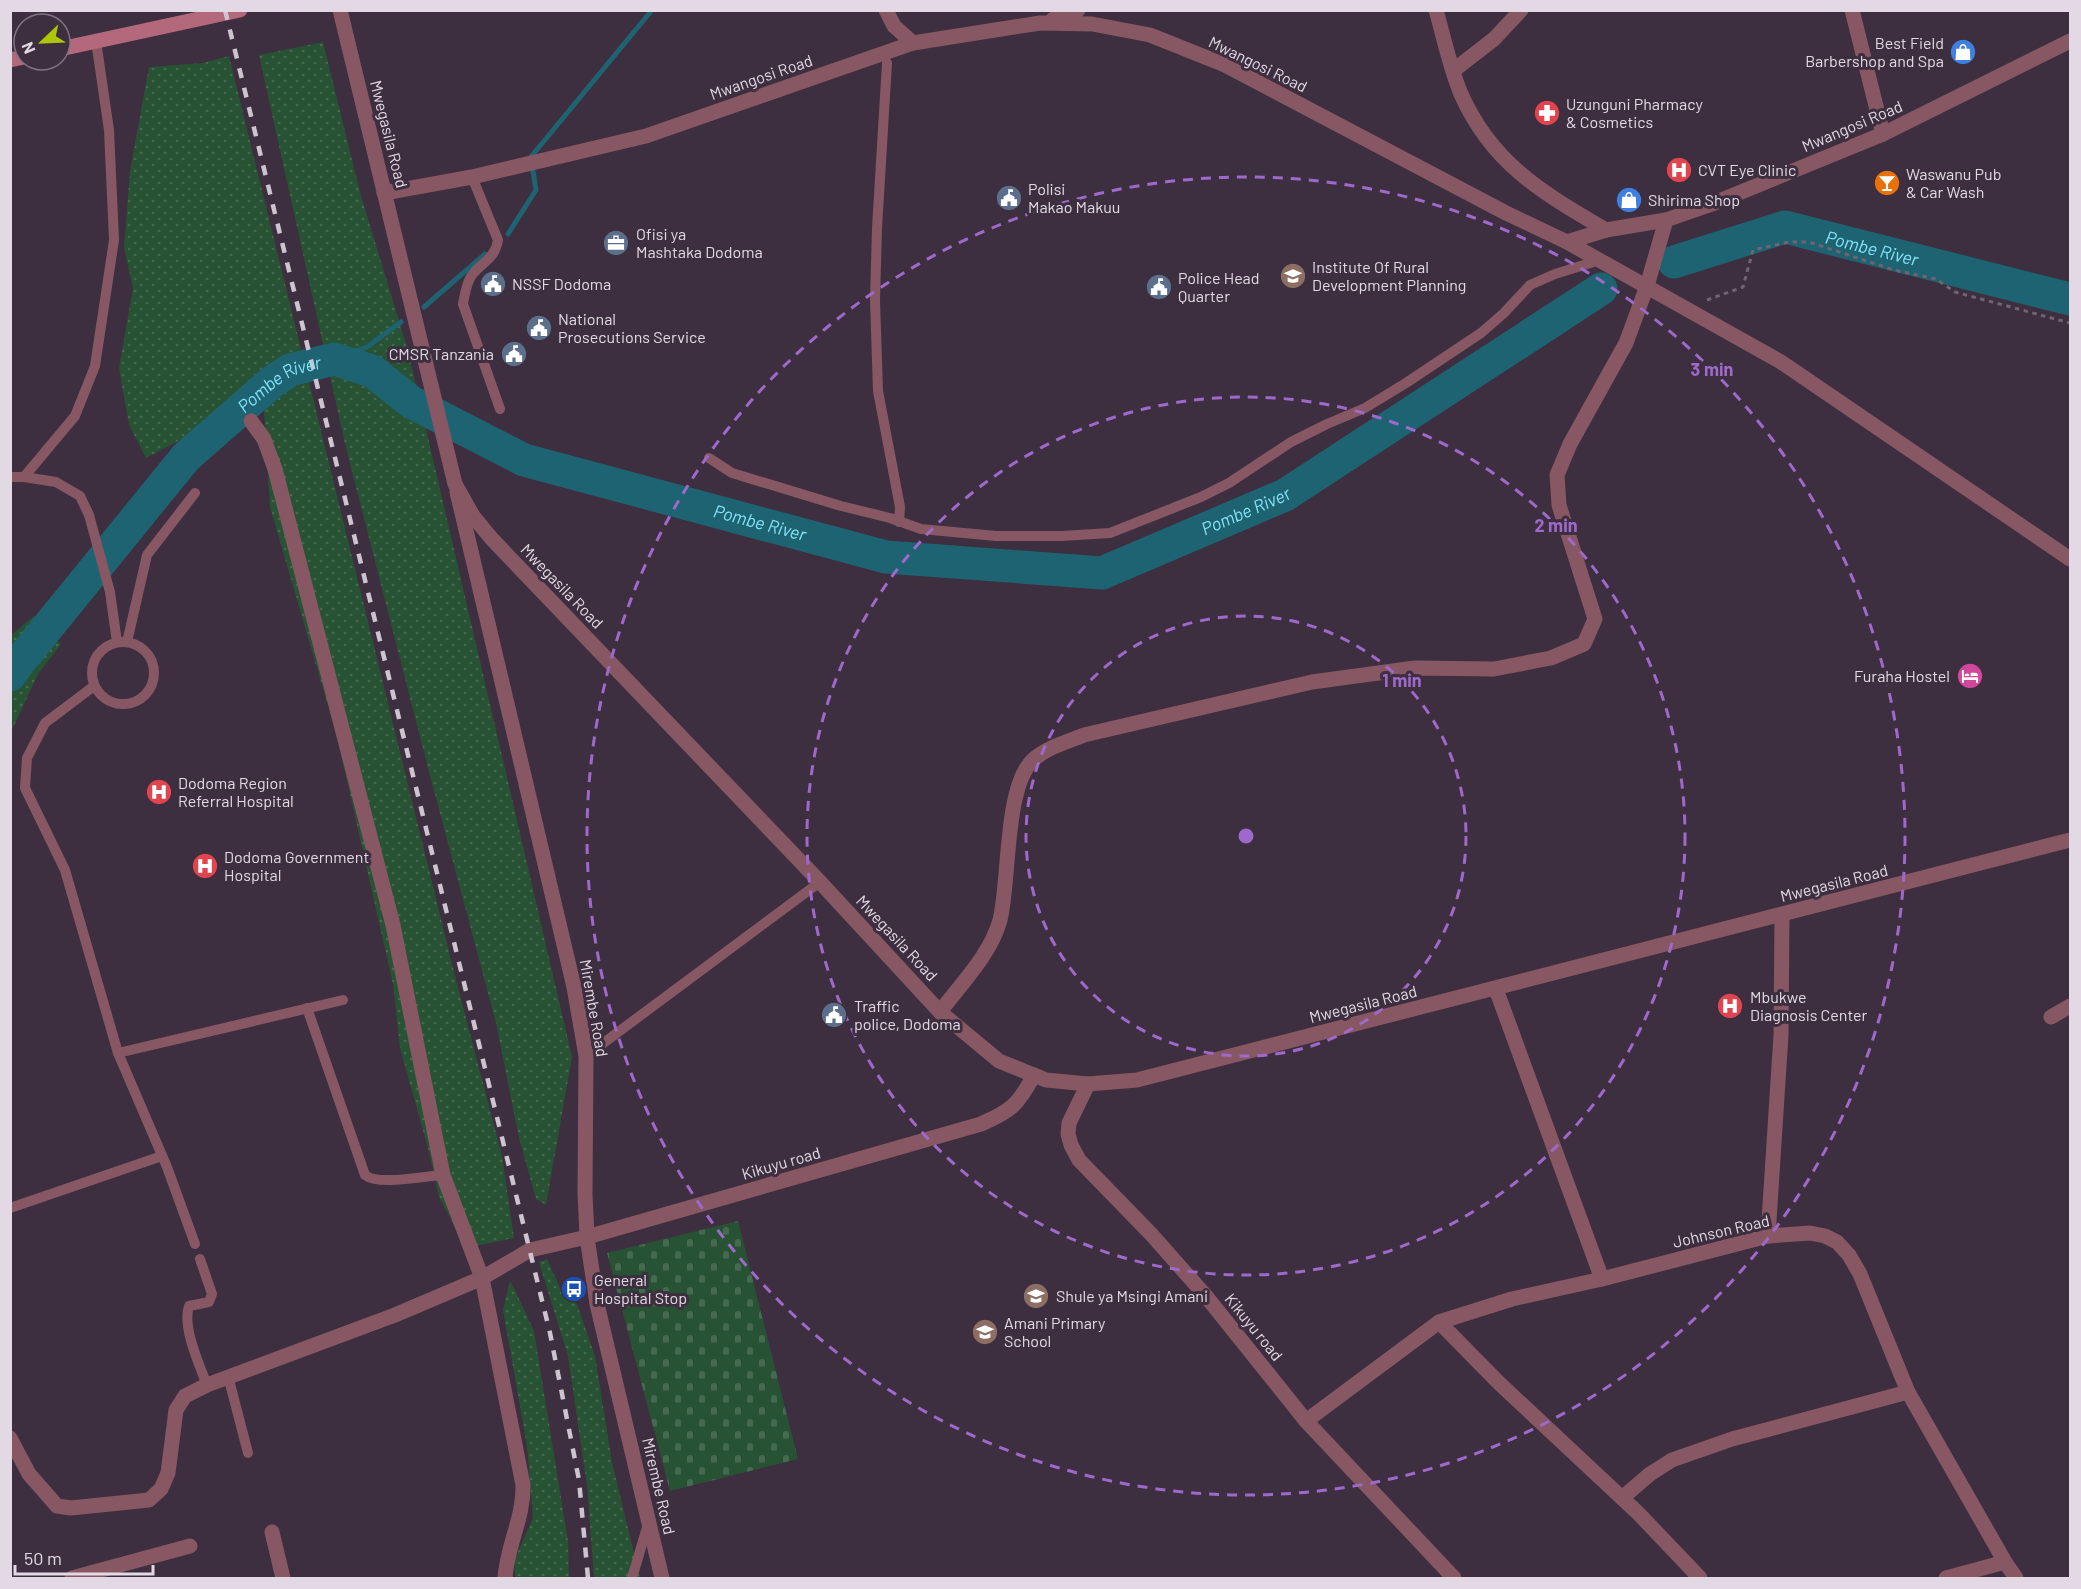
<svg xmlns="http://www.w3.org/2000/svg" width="2081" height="1589" font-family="Barlow,sans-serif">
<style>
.grass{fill:url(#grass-dots)}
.cemetery{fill:url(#cemetery-stones)}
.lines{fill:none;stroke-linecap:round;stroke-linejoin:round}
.stream{stroke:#1e6371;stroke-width:5}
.river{stroke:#1e6371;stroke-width:33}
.path{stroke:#706472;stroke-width:3;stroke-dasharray:4.5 4.5;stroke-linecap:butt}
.service{stroke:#875763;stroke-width:10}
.minor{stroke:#875763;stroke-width:15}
.tertiary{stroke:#875763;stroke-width:15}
.secondary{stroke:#b4687c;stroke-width:15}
.rail{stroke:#cec4d0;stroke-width:4.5;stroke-dasharray:10 10;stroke-linecap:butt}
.ring{fill:none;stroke:#9f69cc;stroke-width:3;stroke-dasharray:10 8}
.labels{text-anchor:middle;stroke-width:6;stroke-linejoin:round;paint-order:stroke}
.poi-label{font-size:16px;fill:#e2d9e4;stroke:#3d2f3f;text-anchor:start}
.street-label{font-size:16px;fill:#e2d9e4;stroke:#3d2f3f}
.water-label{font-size:18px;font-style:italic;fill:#83e2f6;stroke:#3d2f3f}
.centre{fill:#9f69cc;stroke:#3d2f3f;stroke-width:3}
.ring-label{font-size:18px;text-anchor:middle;font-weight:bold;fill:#9f69cc;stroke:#3d2f3f;stroke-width:6;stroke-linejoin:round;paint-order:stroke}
</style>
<defs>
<pattern id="grass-dots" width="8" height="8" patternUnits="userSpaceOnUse" patternTransform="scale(1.5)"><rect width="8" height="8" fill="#275233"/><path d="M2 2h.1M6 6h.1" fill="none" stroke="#466a50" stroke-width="1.8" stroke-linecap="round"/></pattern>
<pattern id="cemetery-stones" width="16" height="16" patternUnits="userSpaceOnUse" patternTransform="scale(1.5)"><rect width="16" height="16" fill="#275233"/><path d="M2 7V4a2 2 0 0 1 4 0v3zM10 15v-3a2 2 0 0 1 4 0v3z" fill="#466a50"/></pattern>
</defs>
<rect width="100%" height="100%" fill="#3d2f3f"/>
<g class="grass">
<path d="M323,42l38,154 46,151 165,710 -26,148 -10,-6 -17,-61 -23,-115 -68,-255 -82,-320 -87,-393z"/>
<path d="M229,56l226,920 47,180 12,82 -48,10 -27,-51 -11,-49 -28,-100 -7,-64 -56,-247 -67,-230 -6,-96 -38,-10 -33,32 -47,25 -17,-33 -10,-57 14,-80 -9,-40 6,-77 19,-104 54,-4z"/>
<path d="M34,616l27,28 -23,30 -27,58v-97z"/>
<path d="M547,1259l13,29 17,16 18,52 17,106 28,116h-46l-7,-93 -19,-129 -29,-94z"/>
<path d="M510,1280l24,51 34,210 1,37h-54l-1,-17 19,-43 -6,-72 -24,-136z"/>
</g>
<path class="cemetery" d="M738,1221l60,238 -128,32 -63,-238z"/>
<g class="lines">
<g class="stream">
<path d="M530,158l122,-148"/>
<path d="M508,234l28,-44 -3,-19"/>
<path d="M424,307l61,-53"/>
<path d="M334,359l33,-12 34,-25"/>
</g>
<g class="river">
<path id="s1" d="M1674,262l111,-35 285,72"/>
<path id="s2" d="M10,675l6,-9 170,-209 86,-75 18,-12 44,-11 38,12 39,31 113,58 362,97 216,16 183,-78 316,-206"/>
</g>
<path class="path" d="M1707,300l36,-13 10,-37 36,-8h20l85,28 42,9 19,13 115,31"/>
<g class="service">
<path d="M887,63l-10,165 -2,72 3,91 22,116 -1,15"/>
<path d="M472,177l26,63c-3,19 -15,21 -26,35 -6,8 -7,19 -9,29l37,105"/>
<path d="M709,458l23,15 109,33 49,12 31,11 75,7h66l48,-3 91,-36 28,-14 62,-41 36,-18 38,-16 41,-25 75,-50 23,-20 26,-28 25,-11 45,-14"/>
<path d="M10,477h14l32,5 24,14 9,19 21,77 7,50"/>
<path d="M24,477l51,-61 20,-50 19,-126 -5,-110 -13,-89"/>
<circle cx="123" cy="673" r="31"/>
<path d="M127,642l20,-87 48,-62"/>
<path d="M94,686l-49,37 -18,35 -2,30 40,82 53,183 49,114 28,77"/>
<path d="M307,1008l58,167c13,11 60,1 78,0"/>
<path d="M118,1053l225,-53"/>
<path d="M586,1056l234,-174"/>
<path d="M10,1208l152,-52"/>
<path d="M200,1259l12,35 -3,8 -20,4c-7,21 10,58 18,79"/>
<path d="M228,1376l20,77"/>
<path d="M632,1578l16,-54"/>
</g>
<g class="minor">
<path d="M886,10l8,16 19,17"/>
<path d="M1436,10c8,28 14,58 25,84 31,70 82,99 145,136"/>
<path d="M1852,10l31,124"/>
<path d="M1053,19l25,-9"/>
<path d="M1454,70l40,-31 27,-29"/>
<path d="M384,193l88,-16 174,-41 267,-93 127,-20 52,1 58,11 75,30 281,148 61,29 39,-12 60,-10 46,-16 171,-70 187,-93"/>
<path d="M1567,242l214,120 289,197"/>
<path d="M251,421l13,18 11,30 118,456 50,250 39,103 41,207c1,32 -16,61 -18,93"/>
<path d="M457,492l117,495 12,69 -1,138 2,43 10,67 65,274"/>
<path d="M1496,989l106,290"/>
<path d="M940,1012c21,-28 51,-58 60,-92 10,-39 4,-135 34,-161 14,-12 33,-17 50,-24l228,-53 103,-14 79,1 57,-11 33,-14 11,-25 -36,-114 -2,-30 13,-31 56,-101 21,-57 19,-66"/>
<path d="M2051,1017l19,-11"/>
<path d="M1088,1084l-19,39 -1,11 3,11 8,15 72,74 54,61 101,126 148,157"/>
<path d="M1768,1236l13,-201 1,-120"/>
<path d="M1439,1322l60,61 139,130 62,65"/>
<path d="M1306,1421l133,-99 73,-23 90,-20 166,-43 42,-3 15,3 12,6 12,13 11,19 48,118 97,170 11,16"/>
<path d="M10,1438l19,36 28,32 14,2 78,-8 12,-11 7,-16 8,-63 9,-14 22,-11 188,-70 87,-37 48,-28 57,-13 394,-113c30,-13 37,-19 53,-49"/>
<path d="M1622,1498l28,-24 22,-14 60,-21 176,-47"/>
<path d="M272,1532l11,46"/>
<path d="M72,1578l118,-32"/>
<path d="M1946,1578l59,-16"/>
</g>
<path class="tertiary" d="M340,10l115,474 18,32 18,22 329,344 120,130 59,49 47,19 42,4 49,-4 933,-240"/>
<g class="secondary">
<path d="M60,49l180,-39"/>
<path d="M10,60l14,-3"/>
</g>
<path class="rail" d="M225,10l325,1323 29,147 9,98"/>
</g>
<g class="ring">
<circle cx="1246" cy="836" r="220"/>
<circle cx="1246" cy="836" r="439"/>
<circle cx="1246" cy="836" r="659"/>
</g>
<defs>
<g id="shop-disc" transform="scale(1.35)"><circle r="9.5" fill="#3f7fe0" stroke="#3d2f3f"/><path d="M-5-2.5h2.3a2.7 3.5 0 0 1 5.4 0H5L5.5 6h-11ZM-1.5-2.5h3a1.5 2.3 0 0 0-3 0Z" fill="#fff"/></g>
<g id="pharmacy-disc" transform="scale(1.35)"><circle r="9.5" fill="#e0444e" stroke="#3d2f3f"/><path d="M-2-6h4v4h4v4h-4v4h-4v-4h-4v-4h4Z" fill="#fff"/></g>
<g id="hospital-disc" transform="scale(1.35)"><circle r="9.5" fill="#e0444e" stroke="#3d2f3f"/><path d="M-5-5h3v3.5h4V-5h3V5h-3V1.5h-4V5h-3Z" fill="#fff"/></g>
<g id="bar-disc" transform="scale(1.35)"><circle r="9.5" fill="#e8710a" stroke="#3d2f3f"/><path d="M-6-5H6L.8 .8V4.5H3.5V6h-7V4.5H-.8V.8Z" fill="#fff"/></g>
<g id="civic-disc" transform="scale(1.35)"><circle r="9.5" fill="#5c6f8a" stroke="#3d2f3f"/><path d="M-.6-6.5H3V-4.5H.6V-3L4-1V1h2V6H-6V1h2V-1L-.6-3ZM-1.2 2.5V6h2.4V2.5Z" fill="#fff"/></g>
<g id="office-disc" transform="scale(1.35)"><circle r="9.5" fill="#5c6f8a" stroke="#3d2f3f"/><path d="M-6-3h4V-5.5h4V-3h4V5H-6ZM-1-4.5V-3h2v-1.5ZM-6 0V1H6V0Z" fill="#fff"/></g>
<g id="university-disc" transform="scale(1.35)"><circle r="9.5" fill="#8d6e63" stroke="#3d2f3f"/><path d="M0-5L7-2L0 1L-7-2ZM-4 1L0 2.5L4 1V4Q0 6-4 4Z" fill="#fff"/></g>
<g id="hotel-disc" transform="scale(1.35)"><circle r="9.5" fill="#d1479c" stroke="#3d2f3f"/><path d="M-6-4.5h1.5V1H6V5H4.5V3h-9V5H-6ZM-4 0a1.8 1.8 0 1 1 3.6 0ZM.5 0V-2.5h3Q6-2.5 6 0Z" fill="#fff"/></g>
<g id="bus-disc" transform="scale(1.35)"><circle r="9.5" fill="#1a4fb4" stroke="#3d2f3f"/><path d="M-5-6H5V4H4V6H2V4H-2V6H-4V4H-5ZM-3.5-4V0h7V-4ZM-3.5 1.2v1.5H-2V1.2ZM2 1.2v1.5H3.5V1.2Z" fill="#fff"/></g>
<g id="school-disc" transform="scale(1.35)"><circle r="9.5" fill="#8d6e63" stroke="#3d2f3f"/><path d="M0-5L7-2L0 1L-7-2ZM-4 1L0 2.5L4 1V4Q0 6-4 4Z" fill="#fff"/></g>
</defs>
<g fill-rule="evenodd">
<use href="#shop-disc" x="1963" y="52"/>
<use href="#pharmacy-disc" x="1547" y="113"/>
<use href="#hospital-disc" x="1679" y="170"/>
<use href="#bar-disc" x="1887" y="183"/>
<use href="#civic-disc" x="1009" y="198"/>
<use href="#shop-disc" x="1629" y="200"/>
<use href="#office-disc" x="616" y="243"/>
<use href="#university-disc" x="1293" y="276"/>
<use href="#civic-disc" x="493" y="284"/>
<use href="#civic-disc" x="1159" y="287"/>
<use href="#civic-disc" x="539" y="328"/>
<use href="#civic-disc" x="514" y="354"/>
<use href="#hotel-disc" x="1970" y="676"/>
<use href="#hospital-disc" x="159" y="792"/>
<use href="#hospital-disc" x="205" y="866"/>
<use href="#hospital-disc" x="1730" y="1006"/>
<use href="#civic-disc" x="834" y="1015"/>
<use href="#bus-disc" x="574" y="1289"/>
<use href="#school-disc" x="1036" y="1296"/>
<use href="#school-disc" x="985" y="1332"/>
</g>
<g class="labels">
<g class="poi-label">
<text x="1944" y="49" text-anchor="end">Best Field<tspan x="1944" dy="18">Barbershop and Spa</tspan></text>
<text x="1566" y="110">Uzunguni Pharmacy<tspan x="1566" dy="18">&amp; Cosmetics</tspan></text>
<text x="1698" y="176">CVT Eye Clinic</text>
<text x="1906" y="180">Waswanu Pub<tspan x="1906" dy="18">&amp; Car Wash</tspan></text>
<text x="1028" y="195">Polisi<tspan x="1028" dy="18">Makao Makuu</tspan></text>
<text x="1648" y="206">Shirima Shop</text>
<text x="636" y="240">Ofisi ya<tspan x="636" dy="18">Mashtaka Dodoma</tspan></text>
<text x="1312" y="273">Institute Of Rural<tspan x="1312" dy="18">Development Planning</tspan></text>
<text x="1178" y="284">Police Head<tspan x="1178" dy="18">Quarter</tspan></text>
<text x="512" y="290">NSSF Dodoma</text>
<text x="558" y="325">National<tspan x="558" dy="18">Prosecutions Service</tspan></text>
<text x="494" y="360" text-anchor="end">CMSR Tanzania</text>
<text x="1950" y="682" text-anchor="end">Furaha Hostel</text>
<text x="178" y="789">Dodoma Region<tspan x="178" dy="18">Referral Hospital</tspan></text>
<text x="224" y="863">Dodoma Government<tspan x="224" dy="18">Hospital</tspan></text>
<text x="1750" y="1003">Mbukwe<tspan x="1750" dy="18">Diagnosis Center</tspan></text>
<text x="854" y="1012">Traffic<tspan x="854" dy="18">police, Dodoma</tspan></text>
<text x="594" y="1286">General<tspan x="594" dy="18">Hospital Stop</tspan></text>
<text x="1056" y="1302">Shule ya Msingi Amani</text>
<text x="1004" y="1329">Amani Primary<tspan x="1004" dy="18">School</tspan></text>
</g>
<g class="street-label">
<text transform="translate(1258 64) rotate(26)" y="6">Mwangosi Road</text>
<text transform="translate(761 77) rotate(-19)" y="6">Mwangosi Road</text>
<text transform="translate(1852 126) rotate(-23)" y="6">Mwangosi Road</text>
<text transform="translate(389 134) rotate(76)" y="6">Mwegasila Road</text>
<text transform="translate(562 586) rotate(46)" y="6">Mwegasila Road</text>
<text transform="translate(1834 883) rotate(-14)" y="6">Mwegasila Road</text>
<text transform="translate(897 938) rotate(47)" y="6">Mwegasila Road</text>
<text transform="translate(1363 1004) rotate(-14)" y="6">Mwegasila Road</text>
<text transform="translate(594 1008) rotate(80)" y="6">Mirembe Road</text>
<text transform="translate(781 1163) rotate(-16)" y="6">Kikuyu road</text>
<text transform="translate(1721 1231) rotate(-13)" y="6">Johnson Road</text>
<text transform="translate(1254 1327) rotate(51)" y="6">Kikuyu road</text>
<text transform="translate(659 1486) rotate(77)" y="6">Mirembe Road</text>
</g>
<g class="water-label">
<text dy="6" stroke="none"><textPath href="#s1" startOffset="206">Pombe River</textPath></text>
<text dy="6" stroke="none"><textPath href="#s2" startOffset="400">Pombe River</textPath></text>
<text dy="6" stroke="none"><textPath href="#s2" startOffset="1426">Pombe River</textPath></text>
<text dy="6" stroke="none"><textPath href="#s2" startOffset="922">Pombe River</textPath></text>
</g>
</g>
<circle cx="1246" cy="836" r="9" class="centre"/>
<g class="ring-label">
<text x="1712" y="376">3 min</text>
<text x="1556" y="532">2 min</text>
<text x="1402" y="687">1 min</text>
</g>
<rect width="2081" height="1589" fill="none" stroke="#e2d9e4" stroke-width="24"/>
<g transform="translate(42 42) rotate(247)"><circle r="28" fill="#3d2f3f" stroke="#7f7381" stroke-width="1.5"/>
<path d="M0-4.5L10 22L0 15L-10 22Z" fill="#aec508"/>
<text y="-9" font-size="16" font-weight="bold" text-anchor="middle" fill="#e2d9e4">N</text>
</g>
<path d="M15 1565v9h138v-9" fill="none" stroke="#e2d9e4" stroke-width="3"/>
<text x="24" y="1565" font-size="18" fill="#e2d9e4" stroke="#3d2f3f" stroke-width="4.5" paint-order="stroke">50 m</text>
</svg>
